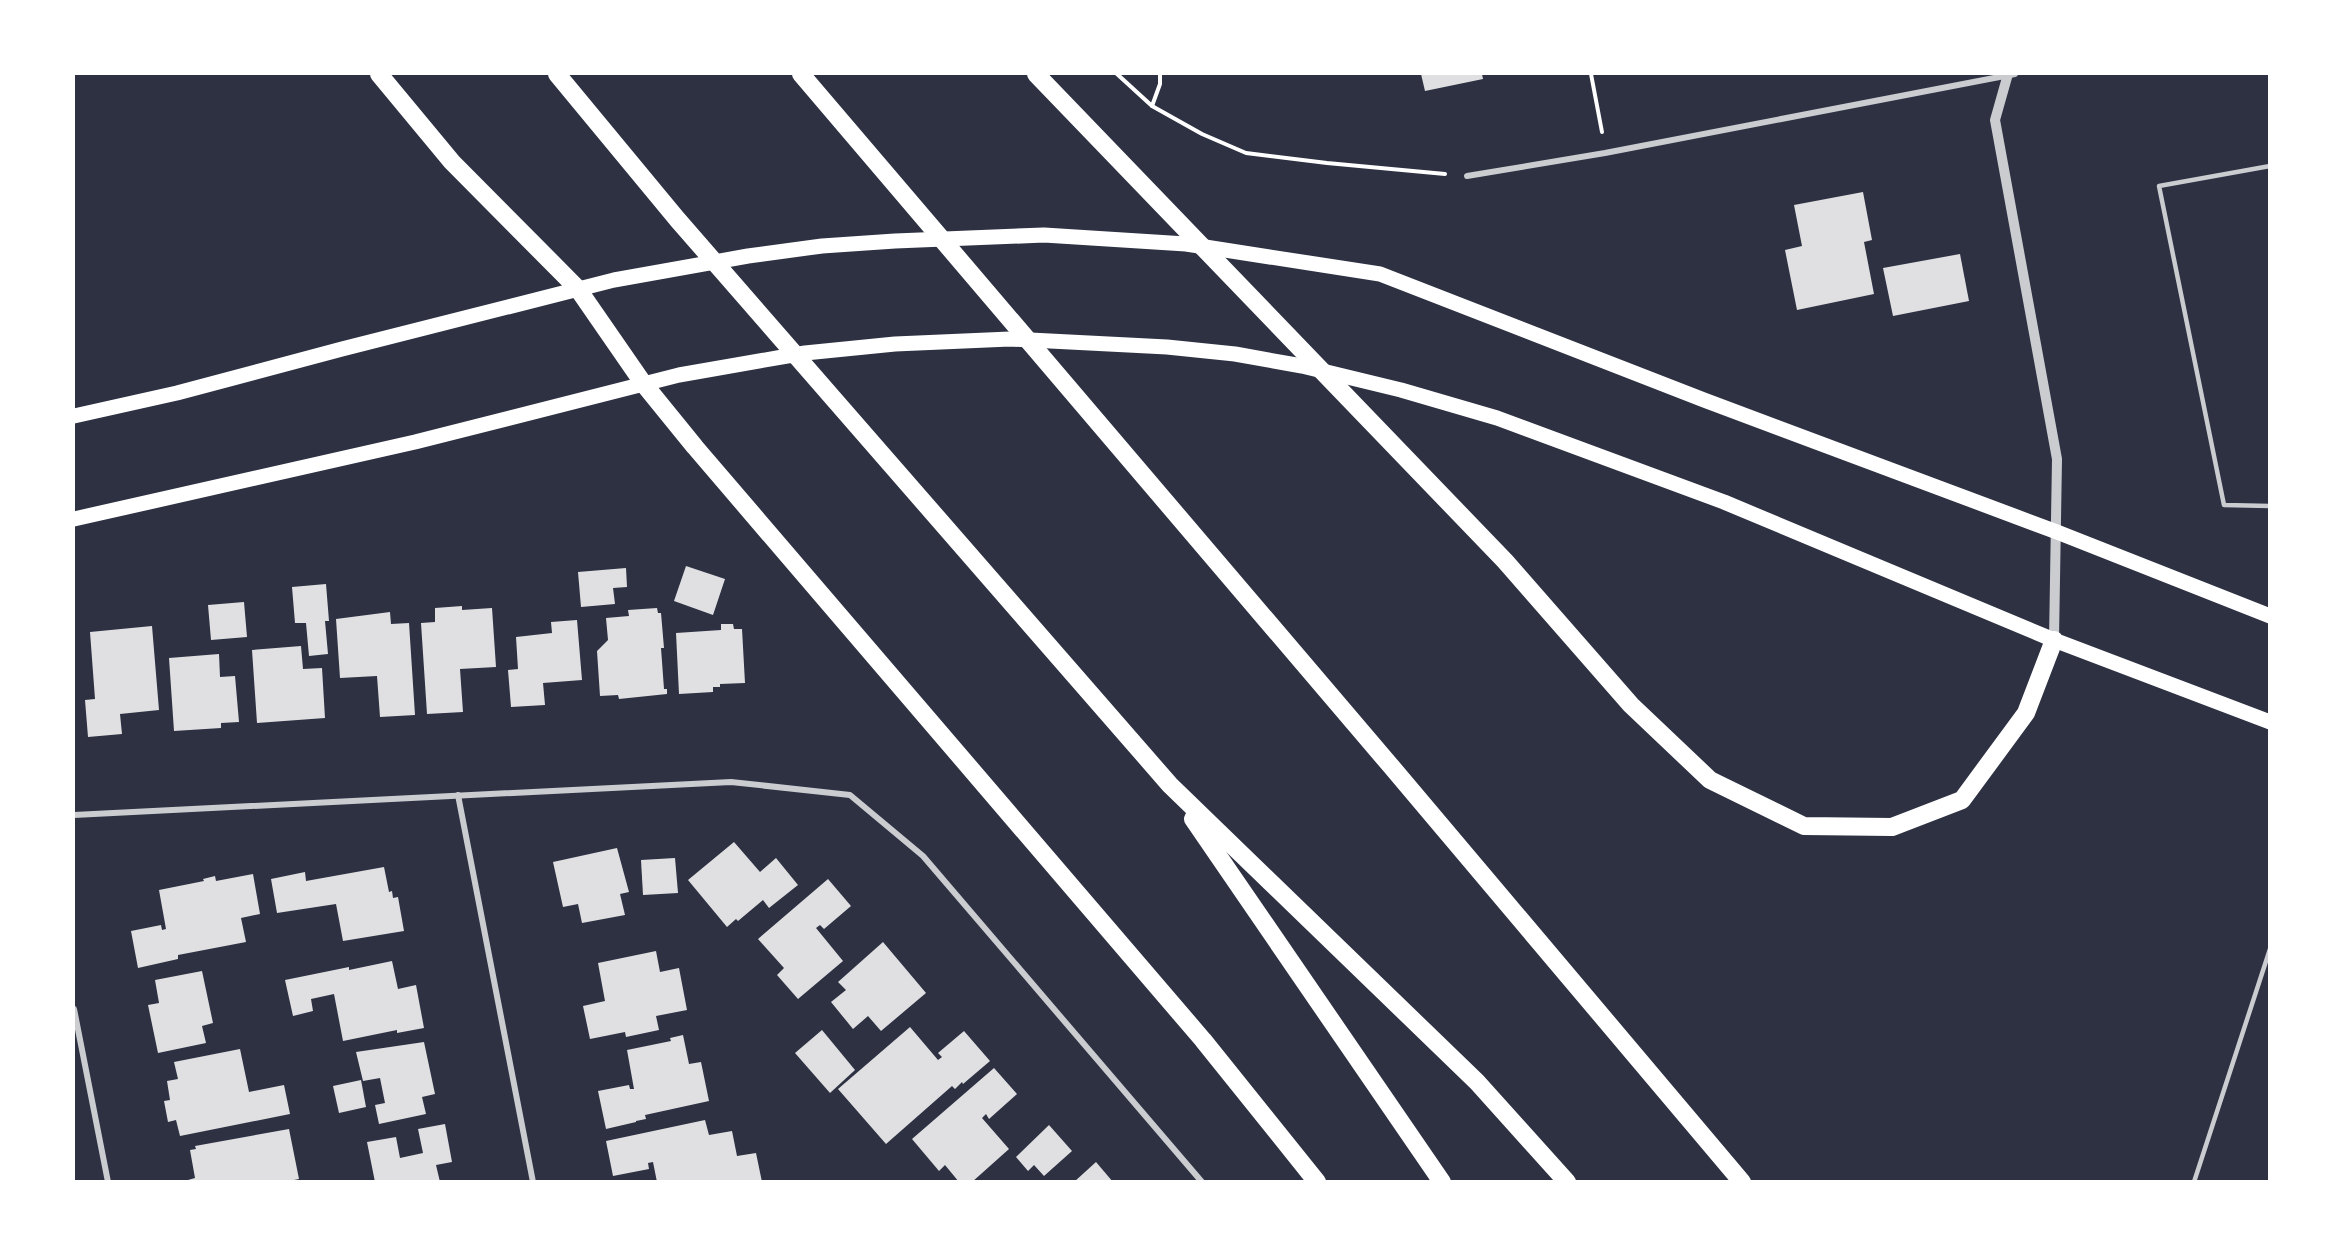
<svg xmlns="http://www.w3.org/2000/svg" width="2343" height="1255" font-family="Helvetica,sans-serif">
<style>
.building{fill:#e0e0e3}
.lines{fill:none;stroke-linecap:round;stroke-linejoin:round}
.path{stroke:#fff;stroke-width:4}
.service{stroke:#caccd0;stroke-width:4.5}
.minor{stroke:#caccd0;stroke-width:6}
.tertiary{stroke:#caccd0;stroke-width:10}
.primary{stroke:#fff;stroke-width:15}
.motorway{stroke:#fff;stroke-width:18}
</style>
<rect width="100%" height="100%" fill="#2d3142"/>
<g class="building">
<path d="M1421,74h61l1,5 -58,12z"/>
<path d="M1863,192l9,48 -8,2 10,52 -77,16 -12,-60 17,-4 -8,-41z"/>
<path d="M1960,254l9,47 -76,15 -10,-48z"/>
<path d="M686,566l39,13 -12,36 -39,-14z"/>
<path d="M626,568l1,19 -14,1 2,16 -34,3 -3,-35z"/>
<path d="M326,584l3,37h-4l3,33 -19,2 -3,-33h-11l-3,-36z"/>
<path d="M244,602l3,35 -36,3 -3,-35z"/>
<path d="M462,606v4l30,-2 4,59 -36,2 3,43 -36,2 -6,-91 14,-1v-14z"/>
<path d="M657,608l1,5h3l3,35h-3l3,41h3v5l-48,5 -1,-4 -18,1 -3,-45 11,-11 -2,-22 23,-2 -1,-6z"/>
<path d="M390,612l1,12 18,-1 6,92 -35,2 -3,-41 -37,2 -4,-59z"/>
<path d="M577,620l5,60 -39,3 2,22 -34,2 -3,-37 10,-1 -2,-32 36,-4 -1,-11z"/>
<path d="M721,624h12l1,5h8l3,54 -25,1v3h-7v5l-34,2 -3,-61 45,-3z"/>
<path d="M152,626l7,84 -39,4 2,20 -34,3 -3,-37 10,-1 -5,-67z"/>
<path d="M301,646l2,23 19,-1 3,50 -68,5 -5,-73z"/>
<path d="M219,654l1,23 15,-1 4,46 -18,1v5l-47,3 -5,-73z"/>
<path d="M734,842l26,30 16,-14 22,27 -29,23 -6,-8 -25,21 -2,-2 -9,8 -39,-47z"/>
<path d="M617,848l12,44 -9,2 5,21 -43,8 -4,-19 -15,3 -10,-45z"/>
<path d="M675,858l3,35 -35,2 -2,-35z"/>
<path d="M384,867l5,25 3,-1 1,7 5,-1 6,34 -61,10 -7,-37 -59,9 -6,-34 34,-7 1,9z"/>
<path d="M253,874l7,40 -19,4 5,24 -68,13v4l-40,9 -7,-37 30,-6 1,5 4,-1 -7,-39 45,-9 -1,-2 12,-3 1,5z"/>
<path d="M828,879l23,27 -27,23 -4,-4 -4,3 27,33 -45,38 -21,-24 7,-7 -26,-29z"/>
<path d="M883,942l43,51 -45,38 -13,-15 -15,13 -22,-27 15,-12 -8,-8z"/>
<path d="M656,951l4,21 19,-4 8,42 -31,6 3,14 -33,7 -1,-5 -35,7 -7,-33 22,-5 -7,-38z"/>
<path d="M392,961l6,28 18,-4 8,43 -27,5v-3l-54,11 -9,-47 -23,5 2,12 -20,5 -8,-36 64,-13v3z"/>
<path d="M202,971l11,52 -11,3 4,17 -48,10 -10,-48 11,-2 -4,-23z"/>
<path d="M910,1027l28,33 4,-3 -4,-4 26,-22 26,30 -27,23 -1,-2 -7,7 -3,-3 -66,58 -48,-55z"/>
<path d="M822,1030l33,40 -25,23 -35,-40z"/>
<path d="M683,1035l6,29 12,-2 8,39 -64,14 1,4 -10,2v1l-30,7 -8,-38 31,-6 1,4h4l-7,-39 44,-9 -1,-3z"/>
<path d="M424,1042l11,52 -13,3 4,17 -47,10 -4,-19 10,-2 -5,-25 -17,3 -7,-29z"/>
<path d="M240,1049l9,43 35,-7 6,29 -110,22 -4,-16 -8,2 -4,-21 6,-1 -3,-19 11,-2 -4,-17z"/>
<path d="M994,1068l23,26 -28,25 -3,-5 -4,4 27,31 -37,33h-13l-14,-17 -6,6 -27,-32z"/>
<path d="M361,1080l5,27 -27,6 -6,-27z"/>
<path d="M705,1120l4,15 23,-4 5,25 19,-3 6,29h-105l-4,-20 -5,1 1,6 -36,7 -7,-35z"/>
<path d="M445,1124l7,38 -16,3 4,17h-65l-8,-40 29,-5 4,21 23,-5 -5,-24z"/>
<path d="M1049,1125l23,26 -28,25 -10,-11 -6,6 -12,-14z"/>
<path d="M289,1129l10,50 -15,3h-103l14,-4 -5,-28 6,-1 -1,-3z"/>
<path d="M1096,1162l17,20h-39z"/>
</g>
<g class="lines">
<g class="path">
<path d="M1117,74l35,32 50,28 44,19 81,10 118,11"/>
<path d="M1591,74l11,58"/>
<path d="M1152,106l8,-22v-10"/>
</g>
<g class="service">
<path d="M2270,166l-111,20 65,319 46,1"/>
<path d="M2194,1182l76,-233"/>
</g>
<g class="minor">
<path d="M1467,176l138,-23 410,-79"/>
<path d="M458,795l75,387"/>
<path d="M74,815l657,-33 119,13 73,61 279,326"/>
<path d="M74,1009l34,173"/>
</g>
<path class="tertiary" d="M2008,74l-13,46 62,339 -3,181"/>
<g class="primary">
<path d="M74,416l103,-23 165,-44 272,-69 134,-24 74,-10 73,-5 149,-6 142,9 194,30 324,126 353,132 213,84"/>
<path d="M74,519l341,-77 264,-67 126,-22 90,-9 115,-5 157,8 68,7 67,12 99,24 96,28 227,84 330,138 216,82"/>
</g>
<g class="motorway">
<path d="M379,74l73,88 126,127 65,94 52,64 508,593 114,142"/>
<path d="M557,74l120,145 493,566 307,297 90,100"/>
<path d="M801,74l589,691 352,417"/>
<path d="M1036,74l469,487 126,144 79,75 94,46 88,1 70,-27 64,-87 28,-73"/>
<path d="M1193,819l249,363"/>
</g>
</g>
<rect width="2343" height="1255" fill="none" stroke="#ffffff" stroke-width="150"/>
</svg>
